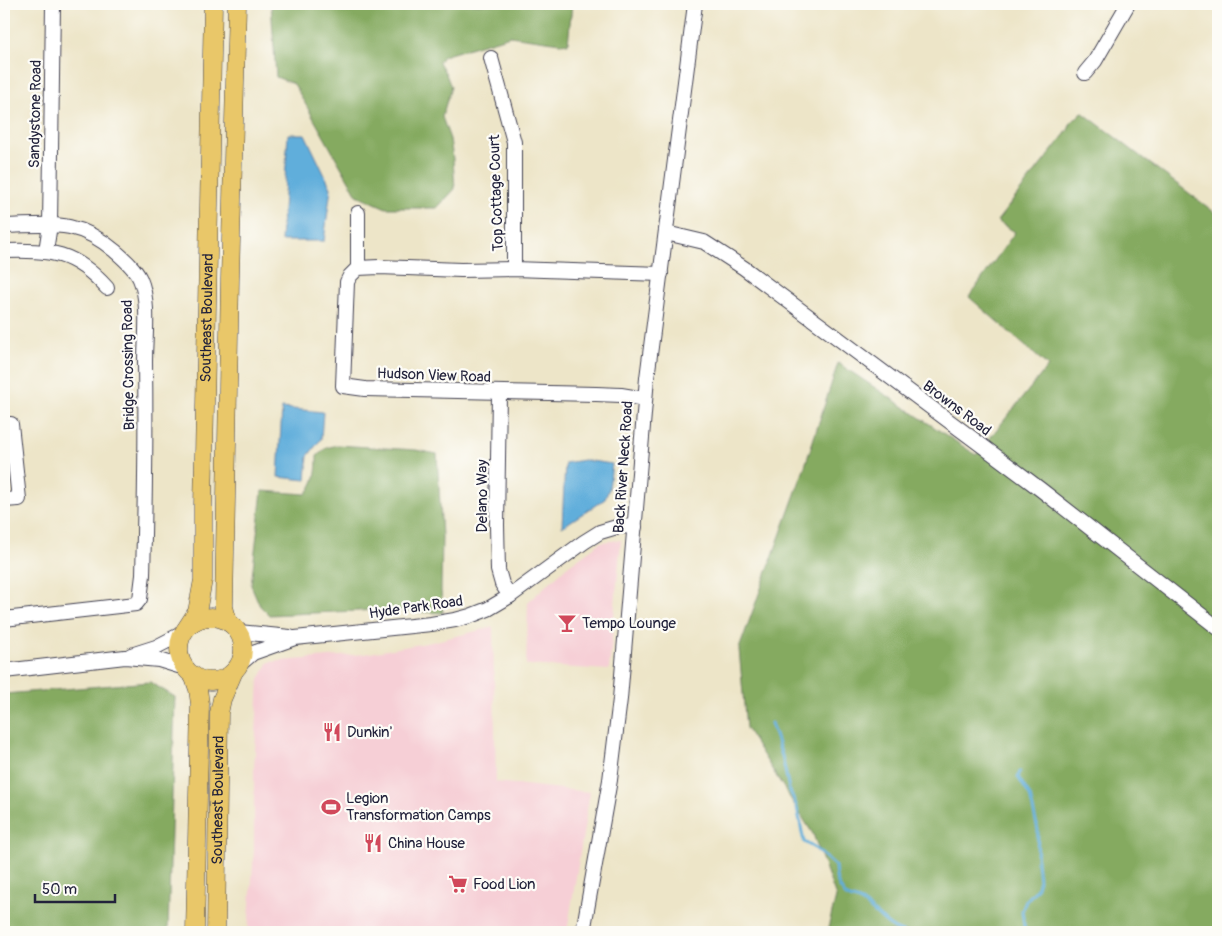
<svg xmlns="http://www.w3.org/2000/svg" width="1222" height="936" font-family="Pangolin,sans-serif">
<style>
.built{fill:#f6cfd6}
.forest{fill:#85aa60;stroke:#54664e}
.water{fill:#61aedb;stroke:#42688b}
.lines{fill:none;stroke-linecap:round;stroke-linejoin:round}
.stream{stroke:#61aedb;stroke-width:3}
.minor-casing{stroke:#403f50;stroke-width:16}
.major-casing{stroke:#403f50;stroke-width:19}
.minor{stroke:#fff;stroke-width:14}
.major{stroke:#e9c769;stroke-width:18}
.labels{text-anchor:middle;stroke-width:4.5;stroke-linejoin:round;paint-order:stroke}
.street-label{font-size:15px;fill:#22223b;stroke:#fdfcf7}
.poi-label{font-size:15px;fill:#22223b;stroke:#fdfcf7;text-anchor:start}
</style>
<rect width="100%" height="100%" fill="#fdfcf7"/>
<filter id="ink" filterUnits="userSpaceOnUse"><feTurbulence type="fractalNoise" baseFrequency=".02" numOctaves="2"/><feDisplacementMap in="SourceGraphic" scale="10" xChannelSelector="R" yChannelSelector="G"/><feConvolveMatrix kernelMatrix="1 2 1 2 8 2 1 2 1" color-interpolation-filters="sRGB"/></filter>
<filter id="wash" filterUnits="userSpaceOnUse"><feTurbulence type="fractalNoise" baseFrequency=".0096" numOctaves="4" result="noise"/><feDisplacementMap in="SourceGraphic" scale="20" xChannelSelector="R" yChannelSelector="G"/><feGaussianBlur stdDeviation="1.12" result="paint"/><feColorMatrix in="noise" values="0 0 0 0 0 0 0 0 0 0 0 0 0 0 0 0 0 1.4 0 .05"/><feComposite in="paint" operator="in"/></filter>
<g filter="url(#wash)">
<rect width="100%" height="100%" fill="#ede5c8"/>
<g class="built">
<path d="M621,540l-12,130 -83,-5 2,-63 41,-37 32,-23z"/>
<path d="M493,627l3,155 94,10 -23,140h-319l6,-81v-82l5,-90 10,-17 95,-8 68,-12z"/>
</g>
<g class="forest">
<path d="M271,4h301l-4,40 -58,-8 -67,20 -4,6 7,12 5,13 -9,30 8,22 3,20 2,30 -18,19h-51l-29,-13 -63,-111 -18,-7z"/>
<path d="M1082,112l136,103v717h-391l9,-35 -23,-63 -67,-106 -7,-79 64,-177 35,-109 138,92 72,-89 -79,-69 46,-65 -18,-11 71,-91 3,-7z"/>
<path d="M337,445l79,5 21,4 5,82 -1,55 2,22 -64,-3 -110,5 -9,-9 -9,-21 11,-94 44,3c10,-12 11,-23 11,-38l9,-8z"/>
<path d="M150,682l25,15 -7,235h-164v-238z"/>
</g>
<g class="water">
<path d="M288,134h17l26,54 -7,53h-43z"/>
<path d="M282,408l41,4 -2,27 -13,17 -2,24 -28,-3z"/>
<path d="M584,460l28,4 -3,25 -4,10 -43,28 3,-64z"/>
</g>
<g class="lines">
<g class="stream">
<path d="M771,723l11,33 7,33 8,18 7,35 12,7 19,17c1,11 1,18 8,26 4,7 9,6 16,9 14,6 27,28 44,31"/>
<path d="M1020,772l-2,5 12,19 8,34 -1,32 2,18 -3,10 -10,11 -4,10 3,21"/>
</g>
</g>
</g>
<g filter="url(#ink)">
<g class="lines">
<g class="minor-casing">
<g id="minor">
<path d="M491,58l23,84v127"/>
<path d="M1085,73l10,-12 33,-57"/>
<path d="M358,213v55"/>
<path d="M4,226c46,-1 72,-8 111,25 9,8 20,17 25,28 10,23 5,58 5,83 1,71 0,142 -2,213l-3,24 -4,5 -132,15"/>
<path d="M666,233l38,9 40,26 296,221 178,139"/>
<path d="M4,251c47,-1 70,0 103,37"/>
<path d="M46,251l4,-26 3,-221"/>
<path d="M499,393l-2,132 1,45 4,14 8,12"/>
<path d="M645,399l-24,-4 -25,-1 -231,-5 -22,-3 4,-104 3,-6 8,-8 21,-1 82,3 53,-1 147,5"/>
<path d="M4,424h7l8,75 -15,1"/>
<path d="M239,632l51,5"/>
<path d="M131,655l25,-8 27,-14"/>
<path d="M239,665l14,-12 42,-15 136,-14 24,-4 15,-4 18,-7 22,-13 74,-54 16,-10 20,-6 15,1"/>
<path d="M4,671l121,-14 34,3 26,8"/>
<path d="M583,932l27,-152 10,-81 27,-321 48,-374"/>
</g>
</g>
<g class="major-casing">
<g id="major">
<circle cx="211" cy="649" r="32"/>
<path d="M228,622l-4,-15 6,-328 7,-275"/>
<path id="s1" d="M186,629l11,-17 6,-32v-74l10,-502"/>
<path d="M193,675l5,14 2,15 -5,228"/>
<path id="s2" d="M216,932l3,-219 3,-14 12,-28"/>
</g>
</g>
<use href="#minor" class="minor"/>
<use href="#major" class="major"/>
</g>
</g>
<defs>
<g id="bar-bare" transform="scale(1.5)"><path d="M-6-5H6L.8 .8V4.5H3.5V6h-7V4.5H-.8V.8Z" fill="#d1495b" stroke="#fdfcf7" stroke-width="2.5" paint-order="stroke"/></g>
<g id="restaurant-bare" transform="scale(1.5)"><path d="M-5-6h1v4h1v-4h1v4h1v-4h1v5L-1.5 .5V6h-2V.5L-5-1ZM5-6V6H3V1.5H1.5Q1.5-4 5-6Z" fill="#d1495b" stroke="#fdfcf7" stroke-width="2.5" paint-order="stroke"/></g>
<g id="stadium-bare" transform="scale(1.5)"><path d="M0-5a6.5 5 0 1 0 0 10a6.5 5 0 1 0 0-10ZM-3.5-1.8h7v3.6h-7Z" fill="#d1495b" stroke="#fdfcf7" stroke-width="2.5" paint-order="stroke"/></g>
<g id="supermarket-bare" transform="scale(1.5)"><path d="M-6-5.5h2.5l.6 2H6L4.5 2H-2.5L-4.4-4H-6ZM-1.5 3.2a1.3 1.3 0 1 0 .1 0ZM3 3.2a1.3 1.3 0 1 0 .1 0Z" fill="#d1495b" stroke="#fdfcf7" stroke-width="2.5" paint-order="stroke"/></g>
</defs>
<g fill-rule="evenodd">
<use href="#bar-bare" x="567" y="623"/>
<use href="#restaurant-bare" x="332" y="732"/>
<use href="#stadium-bare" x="331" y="807"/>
<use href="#restaurant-bare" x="373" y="843"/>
<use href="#supermarket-bare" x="458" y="884"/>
</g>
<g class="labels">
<g class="street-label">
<text transform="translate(35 114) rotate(-89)" y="5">Sandystone Road</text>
<text transform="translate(496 193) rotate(-92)" y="5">Top Cottage Court</text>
<text dy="5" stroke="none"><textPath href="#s1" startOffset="315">Southeast Boulevard</textPath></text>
<text transform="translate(128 365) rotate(-91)" y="5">Bridge Crossing Road</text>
<text transform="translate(434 375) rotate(2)" y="5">Hudson View Road</text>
<text transform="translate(957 408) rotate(37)" y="5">Browns Road</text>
<text transform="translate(623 467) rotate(-86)" y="5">Back River Neck Road</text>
<text transform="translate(482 496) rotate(-90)" y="5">Delano Way</text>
<text transform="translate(416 607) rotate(-8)" y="5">Hyde Park Road</text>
<text dy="5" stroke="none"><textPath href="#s2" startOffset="132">Southeast Boulevard</textPath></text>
</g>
<g class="poi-label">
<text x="582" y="628">Tempo Lounge</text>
<text x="347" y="737">Dunkin'</text>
<text x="346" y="803">Legion<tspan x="346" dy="17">Transformation Camps</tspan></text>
<text x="388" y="848">China House</text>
<text x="473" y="889">Food Lion</text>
</g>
</g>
<rect width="1222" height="936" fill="none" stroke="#fdfcf7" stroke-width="20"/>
<path d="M35 894v8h80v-8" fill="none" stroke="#22223b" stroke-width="2.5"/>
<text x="42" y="894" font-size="15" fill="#22223b" stroke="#fdfcf7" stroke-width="4" paint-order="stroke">50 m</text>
</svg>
